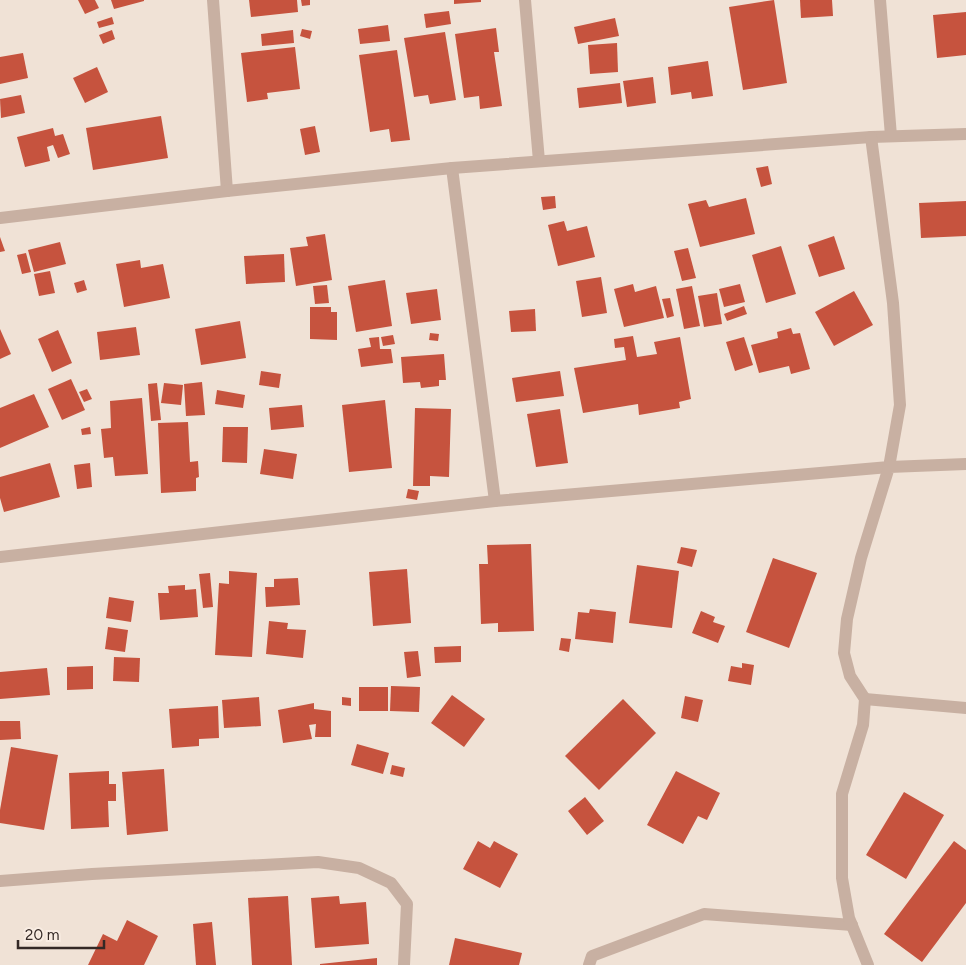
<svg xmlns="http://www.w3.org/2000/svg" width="966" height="965" font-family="Figtree,sans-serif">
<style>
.building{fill:#c6533e}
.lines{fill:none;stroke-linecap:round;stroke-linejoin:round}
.minor{stroke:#c8b0a2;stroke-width:12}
</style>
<rect width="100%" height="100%" fill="#f0e2d6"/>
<g class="building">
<path d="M78,0h17l4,8 -14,6z"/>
<path d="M111,0h33v1l-30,8z"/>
<path d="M249,0h48l1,12 -47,5z"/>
<path d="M301,0h9v5l-8,1z"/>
<path d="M454,0h27v2l-27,2z"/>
<path d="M774,0l13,83 -44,7 -14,-83z"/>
<path d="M800,0h32l1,16 -32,2z"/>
<path d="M449,11l2,13 -25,4 -2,-14z"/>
<path d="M966,12v43l-29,3 -4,-43z"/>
<path d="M112,17l2,7 -15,4 -2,-6z"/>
<path d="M615,18l4,18 -41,8 -4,-17z"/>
<path d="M388,25l2,16 -30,3 -2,-15z"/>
<path d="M496,28l3,24h-5l8,54 -22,3 -1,-13 -15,2 -9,-64z"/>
<path d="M302,29l10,2 -2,8 -10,-3z"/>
<path d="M112,30l3,9 -12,5 -4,-9z"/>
<path d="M293,30l1,13 -32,3 -1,-12z"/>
<path d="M445,32l11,68 -26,4 -2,-9 -14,2 -10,-59z"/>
<path d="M617,43l1,29 -28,2 -2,-29z"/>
<path d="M295,47l5,42 -33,4 1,6 -21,3 -6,-49z"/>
<path d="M397,50l13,90 -19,2 -2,-13 -19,3 -11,-77z"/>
<path d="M23,53l5,25 -28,6v-27z"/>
<path d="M708,61l5,35 -21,3 -1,-7 -20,3 -3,-28z"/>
<path d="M97,67l11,25 -23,11 -12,-25z"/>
<path d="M653,77l3,26 -29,4 -4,-26z"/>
<path d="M620,83l2,20 -43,5 -2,-20z"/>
<path d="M21,95l4,18 -24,5 -1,-19z"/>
<path d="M161,116l7,42 -75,12 -7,-42z"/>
<path d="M315,126l5,26 -15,3 -5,-26z"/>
<path d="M53,128l2,8 8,-2 7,20 -12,4 -5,-13 -6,2 3,14 -25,6 -8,-30z"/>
<path d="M768,166l4,18 -11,3 -5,-19z"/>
<path d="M555,196l1,12 -13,2 -2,-13z"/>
<path d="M746,198l9,36 -55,13 -12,-43 18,-4 3,7z"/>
<path d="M966,201v35l-45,2 -2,-35z"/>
<path d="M564,221l3,10 20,-5 8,31 -37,9 -10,-41z"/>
<path d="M325,234l7,46 -36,6 -6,-38 18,-2 -2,-9z"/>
<path d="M834,236l11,33 -26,8 -11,-32z"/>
<path d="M0,237l5,14 -5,1z"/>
<path d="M60,242l6,22 -32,8 -6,-22z"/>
<path d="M781,246l15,48 -30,9 -14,-48z"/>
<path d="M688,248l8,30 -14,3 -8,-30z"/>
<path d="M26,253l5,19 -9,2 -5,-19z"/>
<path d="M284,254l1,28 -39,2 -2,-28z"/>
<path d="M140,260l1,8 22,-4 7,34 -46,9 -8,-43z"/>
<path d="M50,271l5,22 -16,3 -5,-22z"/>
<path d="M601,277l6,36 -25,4 -6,-36z"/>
<path d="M84,280l3,10 -10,3 -3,-10z"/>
<path d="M385,280l7,46 -36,6 -8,-46z"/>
<path d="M633,284l2,8 21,-6 8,32 -40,9 -10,-38z"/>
<path d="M740,284l5,18 -21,5 -5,-18z"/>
<path d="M327,285l2,18 -14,1 -2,-18z"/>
<path d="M692,286l8,40 -16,3 -8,-40z"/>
<path d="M437,289l4,31 -30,4 -5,-31z"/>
<path d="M854,291l19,34 -39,21 -19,-34z"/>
<path d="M717,293l5,31 -18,3 -6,-31z"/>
<path d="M670,298l4,18 -7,2 -5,-19z"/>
<path d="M744,306l3,8 -20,7 -3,-7z"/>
<path d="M310,307h21v5h6v28l-27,-1z"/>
<path d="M535,309l1,22 -25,1 -2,-21z"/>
<path d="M240,321l6,37 -45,7 -6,-36z"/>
<path d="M136,327l4,28 -40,5 -3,-28z"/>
<path d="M791,328l2,6 7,-1 10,36 -19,5 -2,-8 -30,7 -8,-28 27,-7 -1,-6z"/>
<path d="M0,329l11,25 -11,5z"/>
<path d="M58,330l14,33 -20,9 -14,-33z"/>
<path d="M430,333l9,1 -1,7 -9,-1z"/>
<path d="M393,335l2,9 -12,2 -2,-9z"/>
<path d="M633,336l4,21 20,-3 -3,-12 26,-5 11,62 -12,3 1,6 -41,7 -1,-11 -55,9 -9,-45 52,-8 -2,-13 -9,1 -1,-9z"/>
<path d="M379,337l1,12h11l2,14 -32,4 -3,-18 13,-2 -2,-9z"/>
<path d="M744,337l9,28 -18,6 -9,-29z"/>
<path d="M444,354l2,26h-7v6l-18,2 -1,-6 -17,1 -2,-26z"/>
<path d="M261,371l20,3 -2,14 -20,-3z"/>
<path d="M560,371l4,25 -48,6 -4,-24z"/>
<path d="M71,379l14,31 -23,10 -14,-31z"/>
<path d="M202,382l3,33 -19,1 -2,-32z"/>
<path d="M157,383l4,37 -10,1 -3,-37z"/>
<path d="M164,383l19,2 -2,20 -20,-2z"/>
<path d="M87,389l5,10 -8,3 -5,-10z"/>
<path d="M217,390l28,5 -2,13 -28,-4z"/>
<path d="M34,394l15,33 -49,21v-40z"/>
<path d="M142,398l6,76 -33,2 -2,-19 -9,1 -3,-29 10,-1 -1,-27z"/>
<path d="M385,400l7,68 -43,4 -7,-67z"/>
<path d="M302,405l2,22 -33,3 -2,-22z"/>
<path d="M415,408l36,1 -2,68 -19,-1v10h-17z"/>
<path d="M560,409l8,54 -32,4 -9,-53z"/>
<path d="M188,422l2,40 8,-1 1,16 -3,1v13l-35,2 -3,-70z"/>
<path d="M90,427l1,7 -9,1 -1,-6z"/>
<path d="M223,427h25l-1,36 -25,-1z"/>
<path d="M264,449l33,5 -4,25 -33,-5z"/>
<path d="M50,463l10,34 -56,15 -4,-14v-21z"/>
<path d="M90,463l2,24 -15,2 -3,-24z"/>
<path d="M408,489l11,2 -2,9 -11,-2z"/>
<path d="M531,544l3,87 -36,1v-9l-17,1 -2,-60h9l-1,-19z"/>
<path d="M681,547l16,3 -5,17 -15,-4z"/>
<path d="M773,558l44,15 -28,75 -43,-16z"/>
<path d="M637,565l42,6 -7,57 -43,-5z"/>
<path d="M407,569l4,54 -38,3 -4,-54z"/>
<path d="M229,571l28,2 -5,84 -37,-2 4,-72 10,1z"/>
<path d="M210,573l3,34 -10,1 -4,-34z"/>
<path d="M298,578l2,27 -34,2 -1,-20h9v-8z"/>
<path d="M185,585v5l11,-1 2,28 -38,3 -2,-27h11l-1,-7z"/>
<path d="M109,597l25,4 -3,21 -25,-4z"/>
<path d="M590,609l26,3 -3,31 -38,-4 3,-27 11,1z"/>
<path d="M701,611l14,6 -2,5 12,4 -7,17 -26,-10z"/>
<path d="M269,621l19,2 -1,6 19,1 -3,28 -37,-4z"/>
<path d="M108,627l20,3 -3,22 -20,-3z"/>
<path d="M561,638l10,1 -2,13 -10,-2z"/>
<path d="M461,646v16l-26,1 -1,-16z"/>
<path d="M418,651l3,25 -14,2 -3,-26z"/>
<path d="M114,657l26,1 -1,24 -26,-1z"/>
<path d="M742,663l12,2 -3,20 -23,-4 3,-15 11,2z"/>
<path d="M93,666v23l-26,1v-23z"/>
<path d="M47,668l3,27 -50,4v-27z"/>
<path d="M391,686l29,1 -1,25 -29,-1z"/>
<rect x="359" y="687" width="29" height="24"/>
<path d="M452,695l33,24 -21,28 -33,-24z"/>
<path d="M685,696l18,4 -5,22 -17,-4z"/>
<path d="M259,697l2,29 -37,2 -2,-28z"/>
<path d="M342,697l9,1v8l-9,-1z"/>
<path d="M623,699l33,34 -57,57 -34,-34z"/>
<path d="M314,703v6l17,2v26h-16l1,-13 -7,1 3,14 -29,4 -5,-33z"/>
<path d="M218,706l1,32 -20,1v7l-27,2 -3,-39z"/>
<path d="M0,721h20l1,18 -21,1z"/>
<path d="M357,744l32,9 -6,21 -32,-9z"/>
<path d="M11,747l47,8 -14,75 -44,-7v-13z"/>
<path d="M392,765l13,3 -2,9 -13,-3z"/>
<path d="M164,769l4,62 -41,4 -5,-63z"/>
<path d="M109,771v13h7v17h-8l1,26 -38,2 -2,-56z"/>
<path d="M676,771l44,22 -13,27 -9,-4 -15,28 -36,-19z"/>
<path d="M904,792l40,23 -38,64 -40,-24z"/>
<path d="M585,797l19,24 -17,14 -19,-24z"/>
<path d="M478,841l12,7 4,-7 24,13 -18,34 -37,-19z"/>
<path d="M954,841l12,9v53l-44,59 -38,-28z"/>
<path d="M288,896l4,69h-40l-4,-67z"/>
<path d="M339,896l1,8 26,-2 3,42 -54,4 -4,-50z"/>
<path d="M127,920l31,16 -14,29h-56l15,-31 14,7z"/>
<path d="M212,922l4,43h-20l-3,-41z"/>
<path d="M455,938l67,15 -3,12h-70z"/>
<path d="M377,958v7h-57v-1z"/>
</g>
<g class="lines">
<g class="minor">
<path d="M213,0l14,191"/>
<path d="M525,0l14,161"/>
<path d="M880,0l11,136"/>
<path d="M452,168l43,333"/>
<path d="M0,218l227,-27 225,-23 419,-31 95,-3"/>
<path d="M0,557l495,-56 394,-34 11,-62 -7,-102 -22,-166"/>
<path d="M865,699l101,9"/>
<path d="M0,881l92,-7 226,-12 41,6 32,15 16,21 -3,61"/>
<path d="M589,965l3,-9 112,-42 148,11"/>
<path d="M868,965l-19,-47 -7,-40v-84l21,-69 2,-26 -15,-23 -6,-23 3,-34 14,-61 28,-91 77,-3"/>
</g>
</g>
<path d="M18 940v8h86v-8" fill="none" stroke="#332825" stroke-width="2.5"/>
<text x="25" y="940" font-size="15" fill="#332825" stroke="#f8ece2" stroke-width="4" paint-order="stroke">20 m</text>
</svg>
